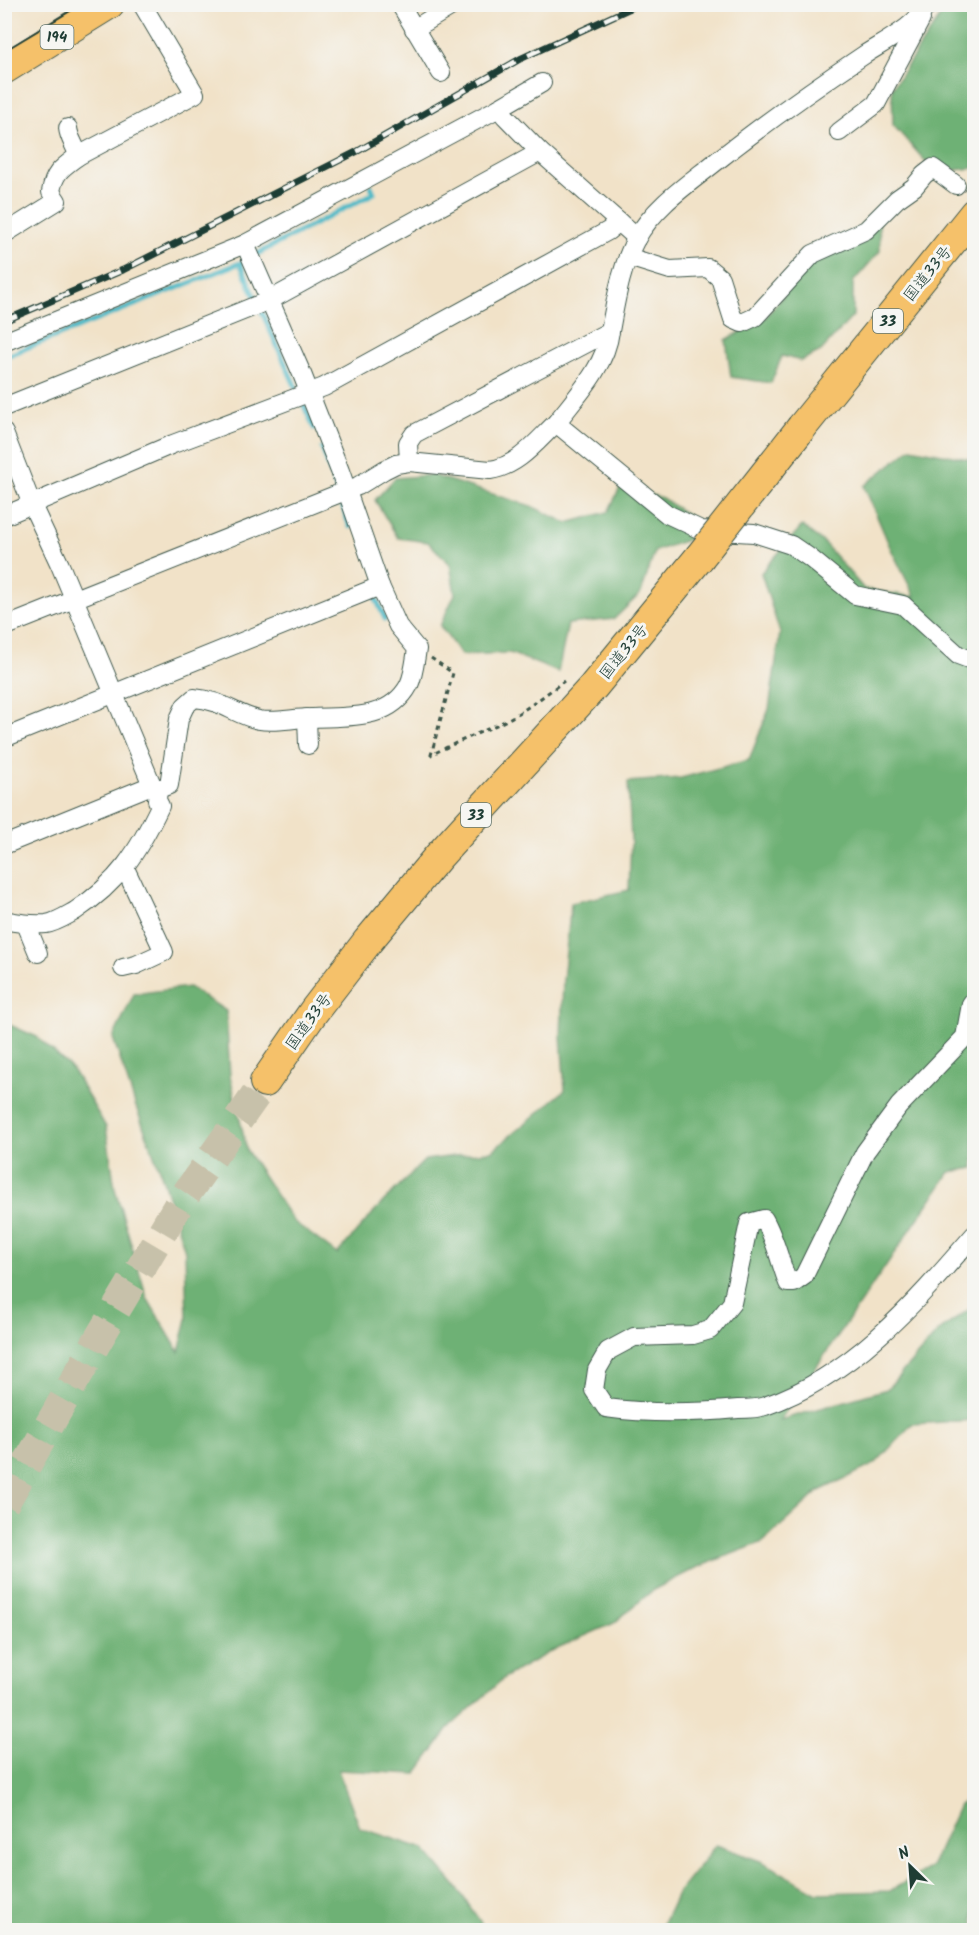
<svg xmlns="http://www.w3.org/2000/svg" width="979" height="1935" font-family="Kalam,'Klee One',sans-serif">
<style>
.forest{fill:#6eb175;stroke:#467754;stroke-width:1.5}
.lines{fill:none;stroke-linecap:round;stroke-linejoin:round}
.stream{stroke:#4cb9c7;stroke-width:5}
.trunk-tunnel{stroke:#c7c1aa;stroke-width:30;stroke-dasharray:30 15;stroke-linecap:butt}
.minor-casing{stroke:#3e564a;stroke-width:20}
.trunk-casing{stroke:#3e564a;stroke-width:32}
.path{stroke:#3e564a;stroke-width:3;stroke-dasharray:4.5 4.5;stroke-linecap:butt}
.minor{stroke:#fff;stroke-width:18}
.trunk{stroke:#f5c16b;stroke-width:30}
.tram{stroke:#1f3d34;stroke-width:1.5}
.rail-casing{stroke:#1f3d34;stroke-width:7}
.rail{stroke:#f6f6f2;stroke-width:4.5;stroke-dasharray:14;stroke-linecap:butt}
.trunk-bridge-casing{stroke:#3e564a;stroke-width:32;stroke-linecap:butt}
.trunk-bridge{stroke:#f5c16b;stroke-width:30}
.labels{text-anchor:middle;stroke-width:6;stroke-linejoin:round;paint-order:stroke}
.shield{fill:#f6f6f2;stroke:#60746d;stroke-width:1.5}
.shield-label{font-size:15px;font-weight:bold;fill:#1f3d34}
.street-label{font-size:16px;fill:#1f3d34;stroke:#f6f6f2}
</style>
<rect width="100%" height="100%" fill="#f6f6f2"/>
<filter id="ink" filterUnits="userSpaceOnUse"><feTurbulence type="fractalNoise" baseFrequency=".0167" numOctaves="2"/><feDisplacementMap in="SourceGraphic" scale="12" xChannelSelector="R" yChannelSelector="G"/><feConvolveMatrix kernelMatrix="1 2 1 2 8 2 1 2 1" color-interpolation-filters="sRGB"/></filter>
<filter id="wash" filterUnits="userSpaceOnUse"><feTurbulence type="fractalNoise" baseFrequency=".008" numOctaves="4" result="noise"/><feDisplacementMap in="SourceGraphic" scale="24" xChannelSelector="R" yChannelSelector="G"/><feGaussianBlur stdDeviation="1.35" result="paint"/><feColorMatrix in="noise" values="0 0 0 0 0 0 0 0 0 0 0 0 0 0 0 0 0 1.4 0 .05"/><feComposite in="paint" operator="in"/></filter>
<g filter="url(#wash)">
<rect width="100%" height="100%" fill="#f1e2c8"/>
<g class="forest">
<path d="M948,5h26v163l-39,4 -42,-47 -1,-37z"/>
<path d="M879,220l1,31 -27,31v34l-32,35 -20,10 -19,-5 -11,27 -40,-6 -5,-37 39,-22 51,-63z"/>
<path d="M911,448l63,12v708l-24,4 -170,248 107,-31 52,-58 35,-25v114l-62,4 -37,40 -56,27 -56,51 -65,25 -45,23 -39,33 -57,25 -52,29 -54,49 -35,48 -78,-4 22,58 64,21 31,36 31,45h-481l-1,-287 3,-1 -1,-50 -2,-3 1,-566 32,14 35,32 34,58 9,62 32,109 32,54 8,-33 -2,-68 -23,-74 -27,-73 -22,-66 21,-44 55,-7 37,24 4,65 17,75 46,70 44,33 45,-51 43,-43 67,-9 73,-61 -4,-53 2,-57 8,-77 58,-13 2,-50 -3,-58 53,-4 68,-18 20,-51 11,-76 -19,-60 41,-47 21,16 41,47 51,8 -25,-50 -26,-61z"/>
<path d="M432,475l99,31 36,17 41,-11 13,-26 41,12 37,25 -6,15 -38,13 -14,42 -27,26 -46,5 -10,48 -48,-19 -49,2 -21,-29 15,-32 -5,-30 -22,-22 -30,-4 -23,-38 20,-22z"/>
<path d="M974,1795v135h-314l18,-38 38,-47 47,17 54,31 73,-2 41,-24 28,-62z"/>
</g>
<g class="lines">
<g class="stream">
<path d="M240,263l74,165"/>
<path d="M4,357l236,-94 134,-70 -3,-7"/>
<path d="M322,448l28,79"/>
<path d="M373,592l12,27"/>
</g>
</g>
</g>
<g filter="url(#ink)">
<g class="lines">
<path class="trunk-tunnel" d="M4,1504l98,-171 77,-129 86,-122"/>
<g class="minor-casing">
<g id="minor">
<path d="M400,4l41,69"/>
<path d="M414,29l41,-25"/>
<path d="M499,108l43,-25"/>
<path d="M68,128c1,11 8,18 10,28"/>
<path d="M839,132l37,-28 45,-85"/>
<path d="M4,234l53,-33 -6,-9c3,-20 11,-24 27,-36l117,-62 -53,-90"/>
<path d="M628,257l42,13 38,-2 12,10 13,41 9,4 13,-6 58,-63 53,-24 31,-31 17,-12 10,-12 9,-7 23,17"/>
<path d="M4,342l241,-98 254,-136 6,8 35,36 97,86"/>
<path d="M4,407l266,-107 270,-148"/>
<path d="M556,423c21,-27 50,-57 54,-92"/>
<path d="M4,433l28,72 28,60 92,220 6,4 -1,11 3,6c-22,46 -41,76 -85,105 -9,5 -20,12 -29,13 -14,1 -28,-1 -42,-4"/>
<path d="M409,462l-1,-19 6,-9 196,-103c6,-32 11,-64 26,-92 17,-30 45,-50 72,-71 50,-40 102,-77 156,-113 18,-12 55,-30 63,-51"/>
<path d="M4,516l169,-72 151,-57 284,-156 11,-9"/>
<path d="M4,627l354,-141 26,-16 12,-6 13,-2 81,8c28,-4 46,-28 66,-47l111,91 34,16 53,3 37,12 19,13 45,37 48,10 55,50 16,6"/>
<path d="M307,718l1,27"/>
<path d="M4,738l376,-152 -40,-115 -38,-97 -57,-130"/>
<path d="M158,789l11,-4 10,-66 6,-13 9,-8c28,2 41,17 65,22 17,3 34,-2 51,-2 35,-2 79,4 99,-33 5,-11 6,-24 8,-36l-19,-23 -18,-40"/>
<path d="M4,845l148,-60"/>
<path d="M26,924l12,29"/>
<path d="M123,968l13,-3 28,-13 -39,-84"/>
<path d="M974,1000l-3,4 -6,33 -66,69 -34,46 -61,124 -10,7h-6c-8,-21 -13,-45 -24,-64l-15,4 -17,80 -22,27 -17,5 -59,2 -26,14 -11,19 -3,20 12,18c43,6 89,5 132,1 9,0 19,0 27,-3 88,-30 150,-103 209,-171"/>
</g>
</g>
<g class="trunk-casing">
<g id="trunk">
<path d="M4,69l105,-65"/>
<path d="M802,427l172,-213"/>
<path d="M265,1082l49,-71 54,-70 70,-84 155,-170 106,-129"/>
</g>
</g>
<path class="path" d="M431,658l22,15 -22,82c21,-11 42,-19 63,-29 26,-11 48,-29 70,-45"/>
<use href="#minor" class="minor"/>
<use href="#trunk" class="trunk"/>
<path class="tram" d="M4,51l78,-47"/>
<g class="rail-casing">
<path id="rail" d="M4,321l119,-51 235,-119 162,-92 119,-55"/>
</g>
<use href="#rail" class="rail"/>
<g class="trunk-bridge-casing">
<path id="trunk-bridge" d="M699,558l103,-131"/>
</g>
<use href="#trunk-bridge" class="trunk-bridge"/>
</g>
</g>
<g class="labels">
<g class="shield">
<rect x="40.5" y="25" width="33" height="24" rx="4.5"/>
<rect x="873" y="309" width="30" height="24" rx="4.5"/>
<rect x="461" y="803" width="30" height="24" rx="4.5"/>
</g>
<g class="shield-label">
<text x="57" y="42">194</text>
<text x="888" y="326">33</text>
<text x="476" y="820">33</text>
</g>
<g class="street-label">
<text transform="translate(927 273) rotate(-51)" y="6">国道33号</text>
<text transform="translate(623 651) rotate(-51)" y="6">国道33号</text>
<text transform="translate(308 1021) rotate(-54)" y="6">国道33号</text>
</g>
</g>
<rect width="979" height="1935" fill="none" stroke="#f6f6f2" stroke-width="24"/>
<g transform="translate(910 1866) rotate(335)" stroke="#f6f6f2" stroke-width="4.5" paint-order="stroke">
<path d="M0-4.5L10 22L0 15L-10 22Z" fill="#1f3d34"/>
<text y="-9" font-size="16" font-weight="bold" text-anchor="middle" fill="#1f3d34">N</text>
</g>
</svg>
